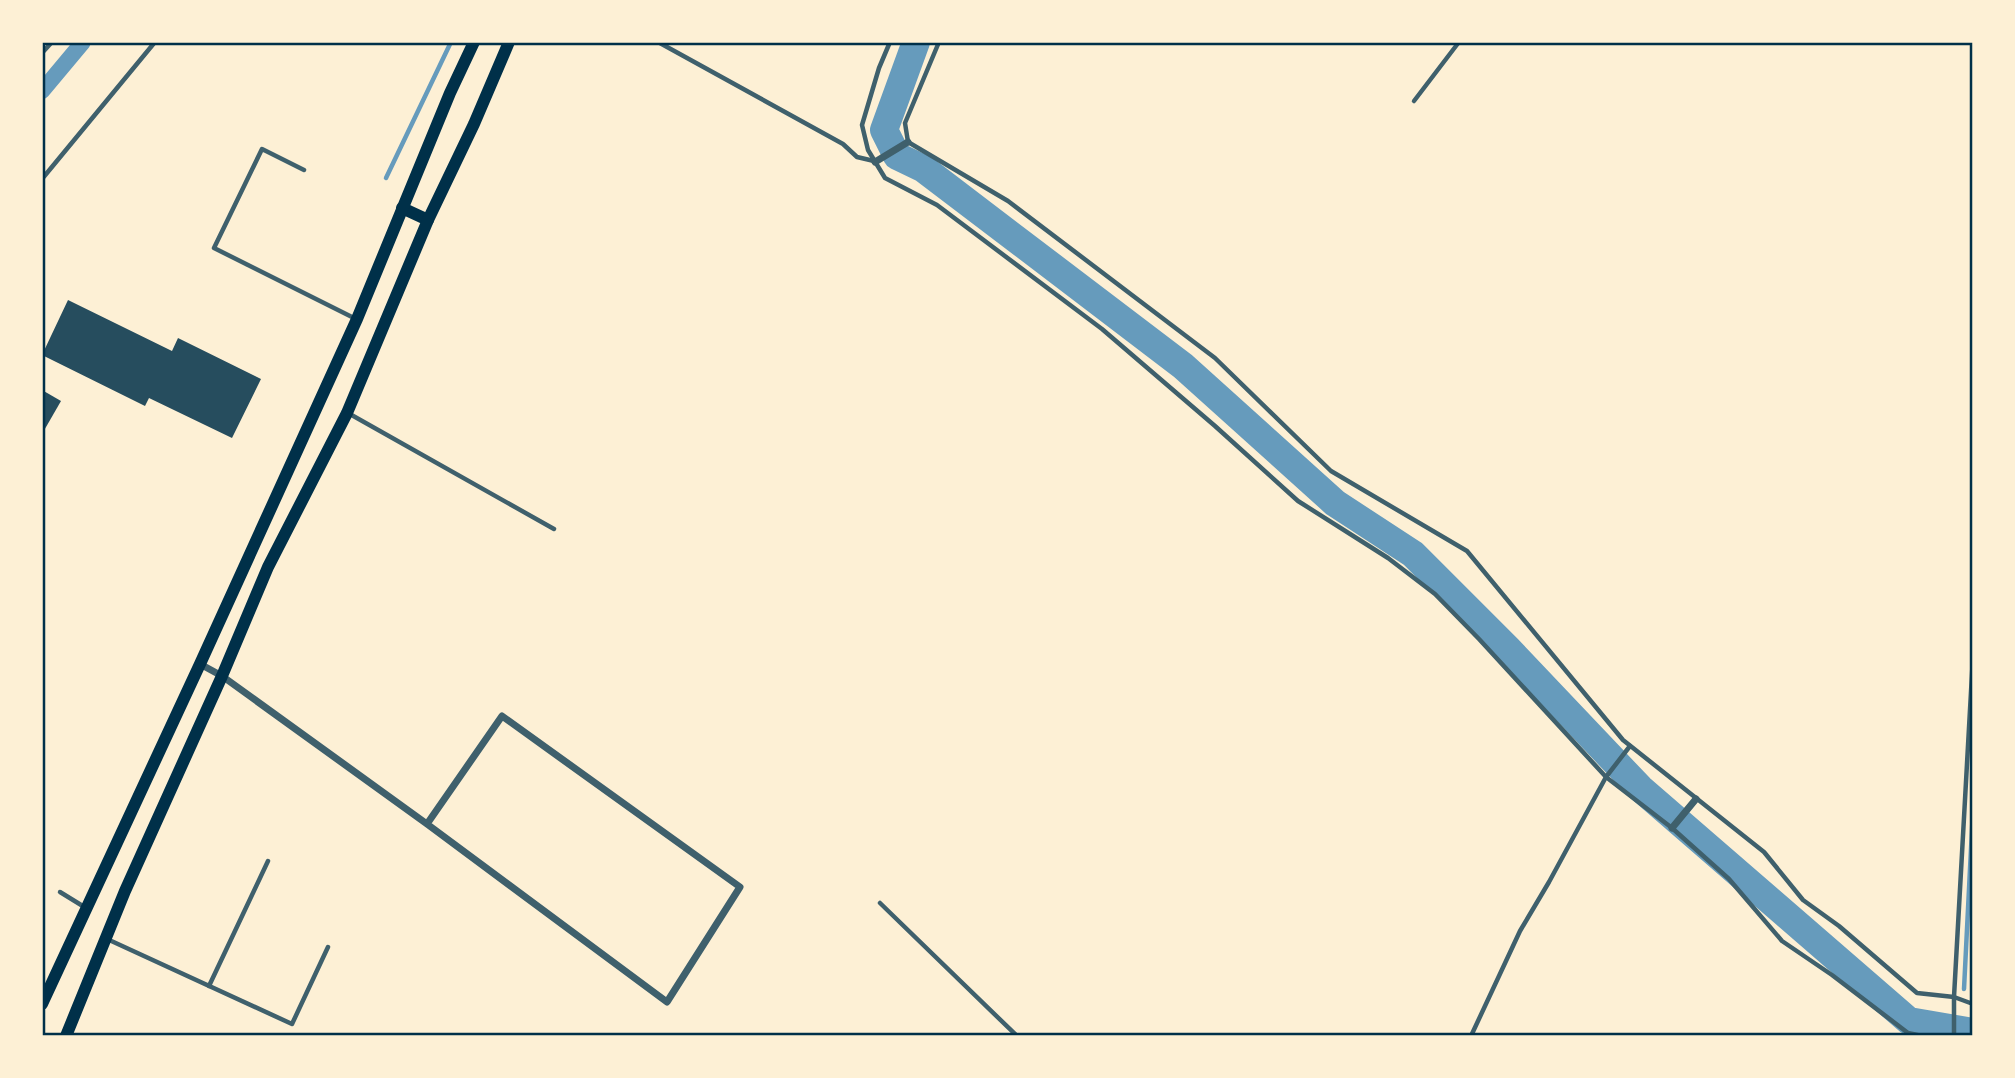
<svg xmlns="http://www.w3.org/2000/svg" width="2015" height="1078" font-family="Poppins,sans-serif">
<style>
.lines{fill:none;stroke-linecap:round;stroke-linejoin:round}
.stream{stroke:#669bbc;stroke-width:4.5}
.canal{stroke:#669bbc;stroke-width:16}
.river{stroke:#669bbc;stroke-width:28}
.building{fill:#264d5e}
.service{stroke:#3f606c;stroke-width:4.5}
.minor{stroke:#3f606c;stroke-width:7}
.primary{stroke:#003049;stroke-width:12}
.neatline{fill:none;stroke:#003049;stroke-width:2.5}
</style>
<rect width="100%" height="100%" fill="#fdf0d5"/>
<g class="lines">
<g class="stream">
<path d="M386,178l65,-136"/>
<path d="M1964,989l9,-180"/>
</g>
<path class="canal" d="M42,91l41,-49"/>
<path class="river" d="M916,42l-32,88 13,26 27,13 259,197 152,137 78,51 95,95 132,139 269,233 64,11"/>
</g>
<g class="building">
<path d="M68,300l104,51 6,-13 83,41 -29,59 -83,-40 -4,8 -103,-51z"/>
<path d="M42,390l19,11 -19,33z"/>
</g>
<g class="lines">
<g class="service">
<path d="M658,42l185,102 14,13 17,4"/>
<path d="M890,42l-11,26 -17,57 6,25 17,28 52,27 165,124 113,97 83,75 90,57 47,36 44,45 127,138 66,51 57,51 53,62 50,34 76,58 14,3"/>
<path d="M939,42l-34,81 3,19 100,59 207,157 116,113 136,80 156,189 141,112 39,48 36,26 78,67 37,4 19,7"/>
<path d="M42,53l10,-11"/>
<path d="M1414,101l45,-59"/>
<path d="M304,170l-42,-21 -48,99 142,71"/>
<path d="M42,179l113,-137"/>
<path d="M348,413l206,116"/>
<path d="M60,892l26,16"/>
<path d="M880,903l137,133"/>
<path d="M107,939l185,85 36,-77"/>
<path d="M209,986l59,-125"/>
<path d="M1471,1036l49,-105 29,-49 57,-105 24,-31"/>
<path d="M1954,1036v-39l19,-341"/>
</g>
<g class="minor">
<path d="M875,162l33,-20"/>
<path d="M200,664l22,12 205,148 240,178 73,-115 -238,-171 -75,108"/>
<path d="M1672,828l24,-29"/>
</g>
<g class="primary">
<path d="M402,208l26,12"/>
<path d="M42,1004l158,-340 157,-345 93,-226 24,-51"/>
<path d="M66,1036l59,-145 97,-215 46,-109 79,-154 81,-193 46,-96 35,-82"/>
</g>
</g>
<rect width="2015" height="1078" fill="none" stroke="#fdf0d5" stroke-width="88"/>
<rect x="44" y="44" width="1927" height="990" class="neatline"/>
</svg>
